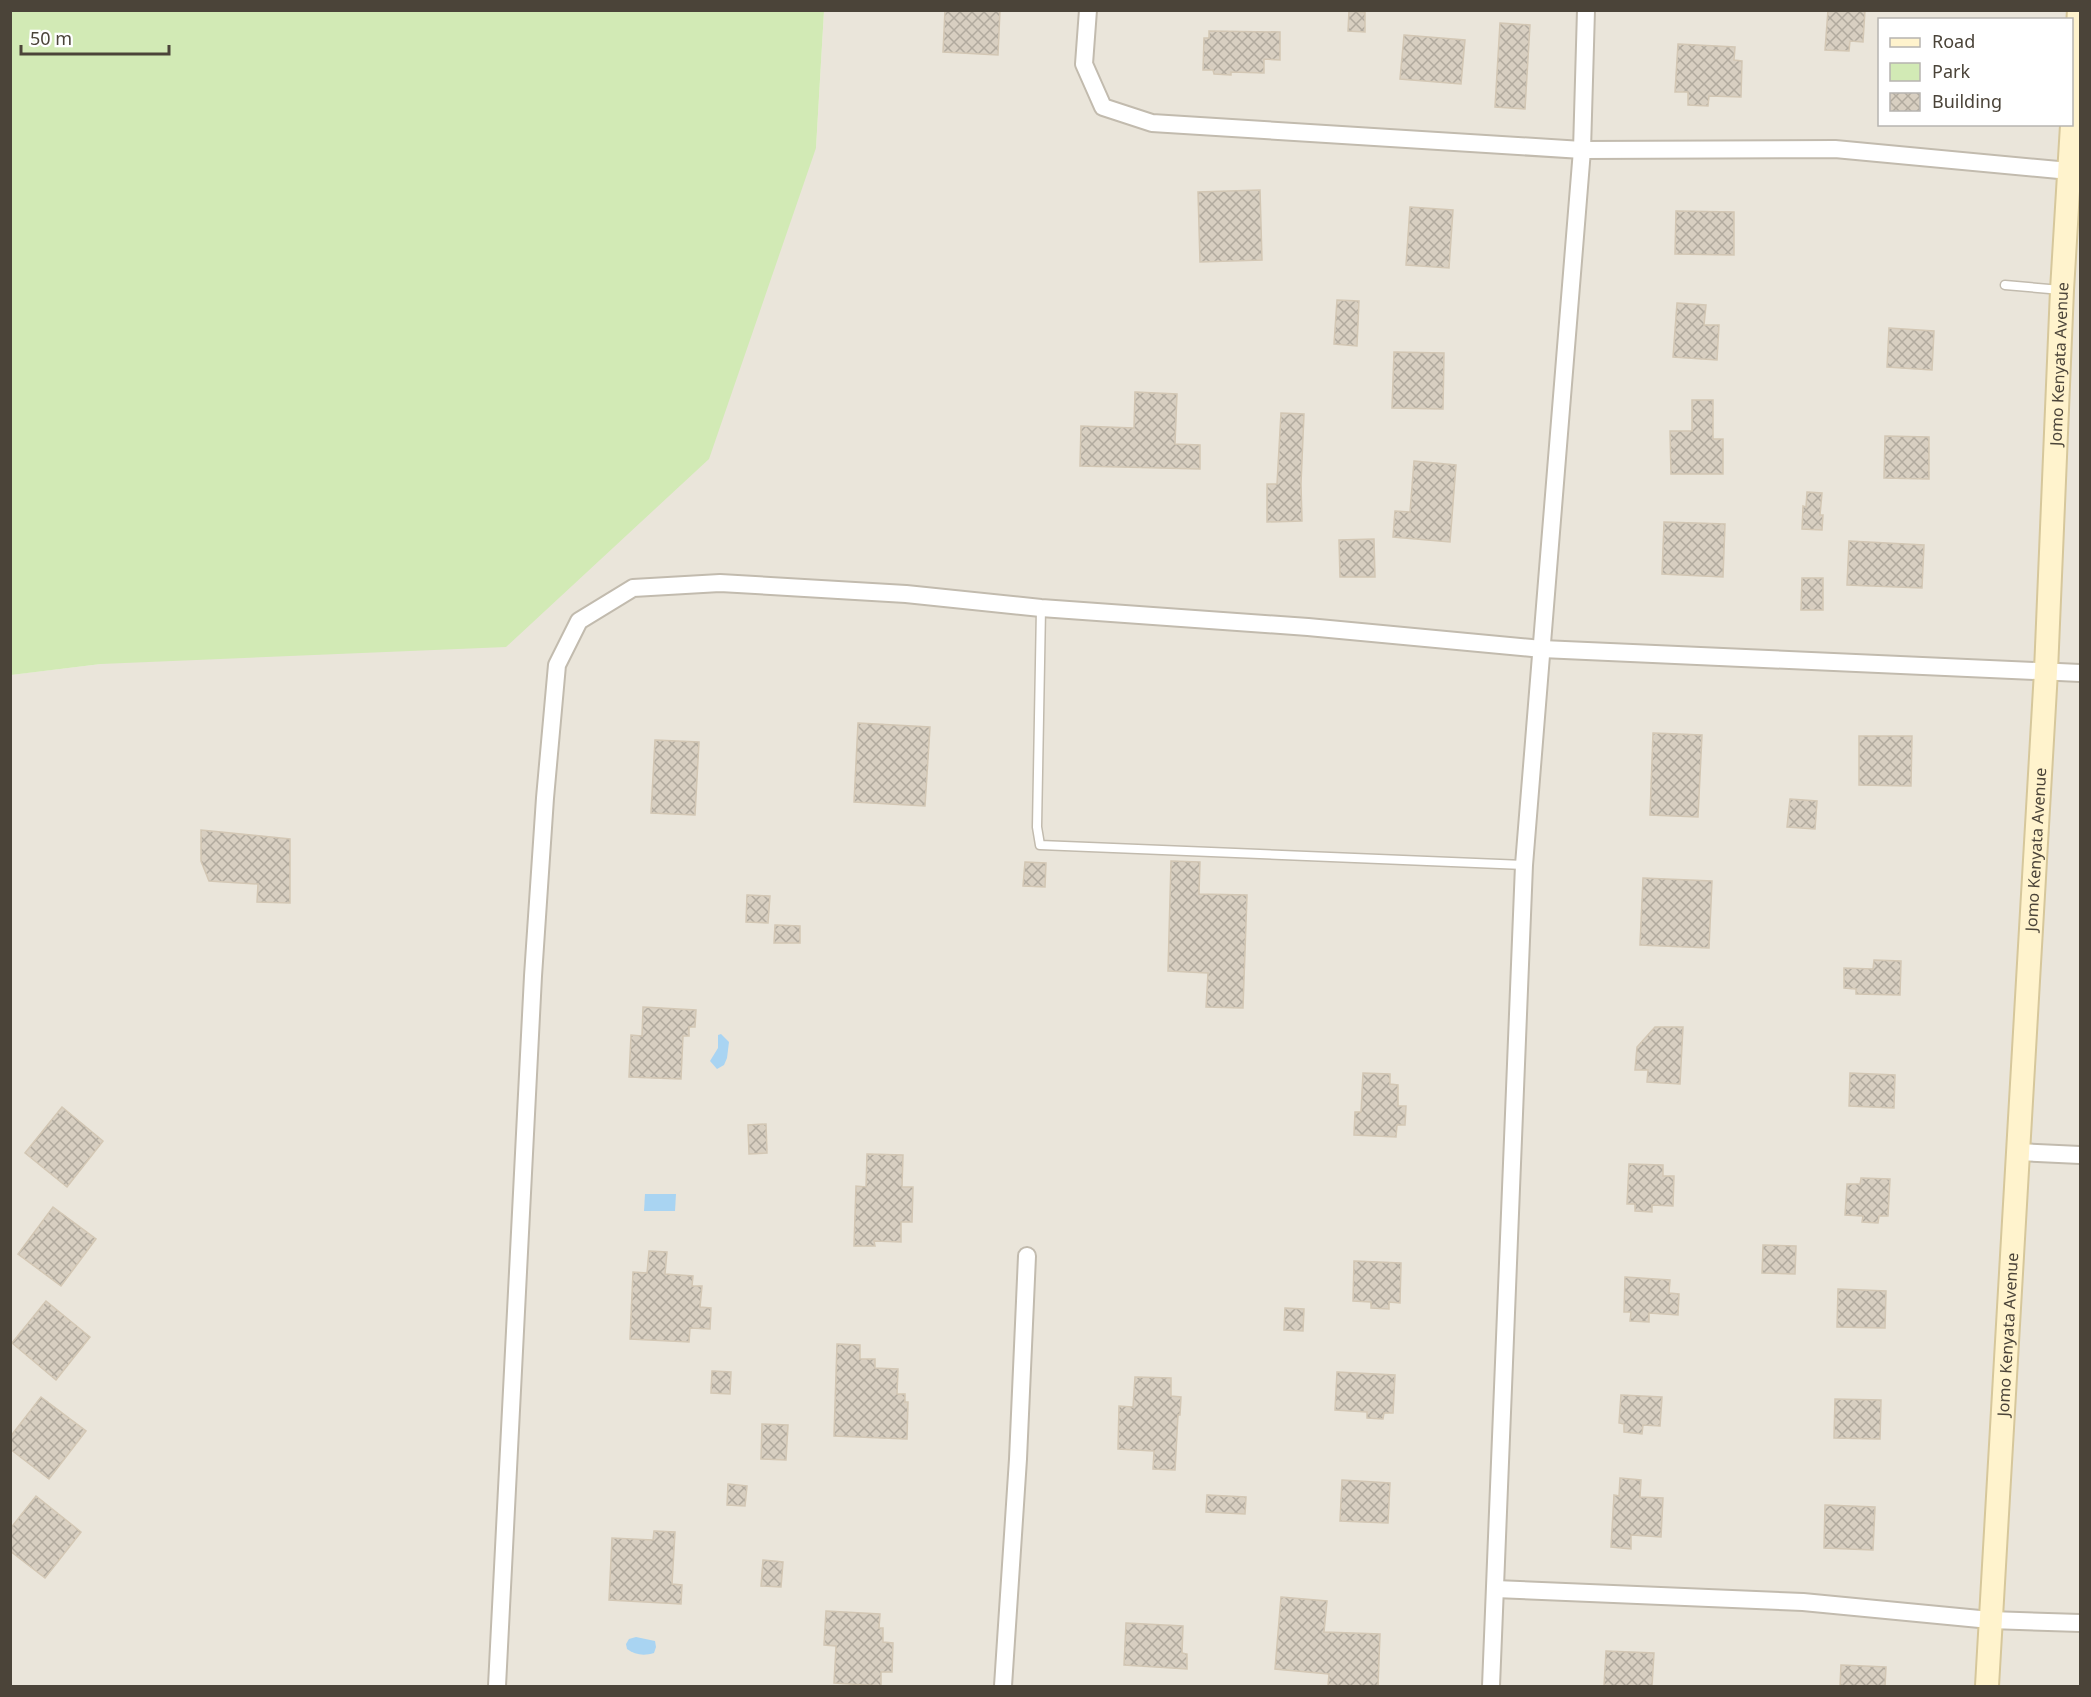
<svg xmlns="http://www.w3.org/2000/svg" width="2091" height="1697" font-family="'Noto Sans',sans-serif">
<style>
.residential{fill:#eae5da;fill-rule:evenodd}
.green{fill:#d2eab5}
.water{fill:#a9d4f2}
.building{fill:url(#building-cross-hatch);stroke:#d3c7b4;stroke-width:1.5}
.lines{fill:none;stroke-linecap:round;stroke-linejoin:round}
.lane-casing{stroke:#c2bbae;stroke-width:11}
.street-casing{stroke:#c2bbae;stroke-width:20}
.secondary-casing{stroke:#d6c79b;stroke-width:26}
.lane{stroke:#fff;stroke-width:8}
.street{stroke:#fff;stroke-width:16}
.secondary{stroke:#fff3cd;stroke-width:22}
.labels{text-anchor:middle;stroke-width:4.5;stroke-linejoin:round;paint-order:stroke}
.street-label{font-size:16px;fill:#4b4439;stroke:#fff}
</style>
<defs>
<pattern id="building-cross-hatch" width="8" height="8" patternUnits="userSpaceOnUse" patternTransform="scale(1.5)"><rect width="8" height="8" fill="#d8cfc1"/><path d="M0 0l8 8M0 8l8-8" fill="none" stroke="#b1aa9e"/></pattern>
</defs>
<rect width="100%" height="100%" fill="#f6f3ec"/>
<path class="residential" d="M824,11h1256v1675h-2069l-1,-1011 91,-11 715,-516zM1880,20h192v104h-192z"/>
<path class="green" d="M10,11h814l-8,137 -107,311 -203,188 -405,17 -90,11z"/>
<g class="water">
<path d="M721,1034l8,8 -2,16 -3,7 -7,4 -7,-8 8,-13v-13z"/>
<path d="M645,1194h31l-1,17h-31z"/>
<path d="M636,1637l19,4 1,6 -2,6c-10,3 -19,2 -27,-4l-1,-5 3,-5z"/>
</g>
<g class="building">
<path d="M945,10h55l-2,45 -55,-3z"/>
<path d="M1828,10h37l-2,32 -13,-1 -1,10 -24,-1z"/>
<path d="M1349,11l16,1v20l-17,-1z"/>
<path d="M1500,23l30,2 -5,84 -30,-2z"/>
<path d="M1209,31l71,1v28l-16,-1v14l-33,-1v3l-17,-1 -1,-4h-10l1,-32h5z"/>
<path d="M1404,35l61,5 -4,44 -61,-5z"/>
<path d="M1678,44l57,3 -1,13 8,1 -1,36 -32,-1 -1,10 -20,-1v-13h-13z"/>
<path d="M1260,190l2,70 -62,2 -2,-70z"/>
<path d="M1410,207l43,3 -4,58 -43,-3z"/>
<path d="M1676,211l58,1v43l-59,-1z"/>
<path d="M1337,300l22,1 -2,45 -23,-2z"/>
<path d="M1677,303l29,2 -2,20h15l-2,35 -44,-3z"/>
<path d="M1889,328l45,3 -2,39 -45,-3z"/>
<path d="M1394,352l50,1 -1,56 -51,-1z"/>
<path d="M1135,392l42,2 -2,50 25,1v24l-120,-3 1,-40 53,2z"/>
<path d="M1692,400h21v39h10v35h-52l-1,-43h22z"/>
<path d="M1281,413l23,1 -3,70 1,37 -35,1v-38h10z"/>
<path d="M1885,436l44,1v42l-45,-1z"/>
<path d="M1414,461l42,4 -6,77 -57,-5 2,-26 15,1z"/>
<path d="M1807,492l15,1 -2,22h3l-1,15 -20,-1 1,-23 3,1z"/>
<path d="M1664,522l61,2 -2,53 -61,-3z"/>
<path d="M1374,539l1,38h-35l-1,-37z"/>
<path d="M1849,541l75,4 -2,43 -75,-3z"/>
<path d="M1802,578h21v32h-22z"/>
<path d="M858,723l72,4 -5,79 -71,-4z"/>
<path d="M1653,733l49,2 -4,82 -48,-2z"/>
<path d="M1859,736h53l-1,50 -52,-1z"/>
<path d="M655,740l44,2 -4,73 -44,-2z"/>
<path d="M1790,799l27,2 -2,28 -28,-2z"/>
<path d="M201,830l89,9v64l-33,-1 1,-18 -49,-3 -8,-20z"/>
<path d="M1171,861l29,1 -1,32 48,1 -4,113 -37,-1 2,-34 -40,-2z"/>
<path d="M1025,862l21,1 -1,24 -22,-1z"/>
<path d="M1643,878l69,3 -3,67 -69,-3z"/>
<path d="M747,895l23,1 -2,27 -22,-1z"/>
<path d="M775,925l25,1v17h-26z"/>
<path d="M1874,960l27,1 -1,34 -44,-1v-5l-12,-1v-20l29,1z"/>
<path d="M643,1007l53,3 -1,17h-6v9h-6l-2,43 -52,-2 2,-42 11,1z"/>
<path d="M1655,1027h28l-3,57 -33,-2 1,-12h-13l2,-23z"/>
<path d="M1363,1073l27,1v10l8,1v21h8l-1,19h-8l-1,12 -42,-2 1,-23h6z"/>
<path d="M1850,1073l45,2 -1,33 -45,-2z"/>
<path d="M62,1107l41,34 -36,46 -42,-34z"/>
<path d="M766,1124l1,29 -18,1 -1,-29z"/>
<path d="M867,1154l36,1 -1,32h11l-1,35h-11v20l-27,-1 1,5h-21l2,-60 10,1z"/>
<path d="M1629,1164l34,1v11h11l-1,30 -21,-1v7l-17,-1v-7h-8z"/>
<path d="M1861,1178l29,1 -2,37h-9l-1,7 -16,-1 1,-6 -18,-1 2,-31h13z"/>
<path d="M53,1207l43,32 -35,47 -43,-32z"/>
<path d="M1763,1245l33,1 -1,28 -33,-1z"/>
<path d="M649,1251l18,1 -2,22 28,2 -1,10h10l-2,21 11,1 -1,21 -20,-1 -1,14 -59,-3 3,-67 14,1z"/>
<path d="M1354,1261l47,2 -1,40 -11,-1v7l-18,-1v-6l-18,-1z"/>
<path d="M1625,1277l45,3 -1,13 10,1 -1,21 -29,-2v9l-19,-1 1,-9h-7z"/>
<path d="M1838,1289l48,2 -1,37 -48,-1z"/>
<path d="M46,1301l44,36 -34,43 -44,-37z"/>
<path d="M1285,1308l19,1 -1,22 -19,-1z"/>
<path d="M837,1344l23,1v14h15v9l23,1 -1,25h8v8h3l-1,37 -73,-3z"/>
<path d="M712,1371l19,1 -1,22 -19,-1z"/>
<path d="M1337,1372l58,3 -2,38h-9l-1,6 -16,-1v-6l-32,-2z"/>
<path d="M1135,1377l36,1v18l10,1 -1,18h-2l-3,55 -22,-1 1,-18 -36,-2 1,-43 14,1z"/>
<path d="M1621,1395l41,2 -2,29 -17,-1 -1,9 -18,-2v-8l-5,-1z"/>
<path d="M41,1397l45,34 -37,48 -39,-30v-12z"/>
<path d="M1835,1399l46,1 -1,39 -46,-1z"/>
<path d="M762,1424l26,1 -2,35 -25,-1z"/>
<path d="M1620,1478l21,2 -1,17 23,1 -2,39 -30,-2v14l-20,-2 3,-52 5,1z"/>
<path d="M1342,1480l48,3 -2,40 -48,-2z"/>
<path d="M728,1484l19,2 -2,20 -18,-1z"/>
<path d="M1207,1495l39,2 -1,17 -39,-2z"/>
<path d="M36,1496l45,36 -36,46 -35,-27v-22z"/>
<path d="M1825,1505l50,2 -2,43 -49,-2z"/>
<path d="M654,1531l21,1 -3,52 10,1 -1,19 -72,-4 3,-62 41,2z"/>
<path d="M763,1560l20,2 -2,25 -20,-1z"/>
<path d="M1281,1597l46,4 -3,31 56,2 -2,52h-50l1,-12 -54,-5z"/>
<path d="M826,1611l54,3 -1,14h4v14l10,1 -1,29h-11v14l-47,-3 2,-37 -12,-1z"/>
<path d="M1126,1623l57,3 -1,27 5,1v15l-63,-4z"/>
<path d="M1606,1651l48,2 -2,33h-48z"/>
<path d="M1841,1665l45,2 -1,19h-45z"/>
</g>
<g class="lines">
<g class="lane-casing">
<g id="lane">
<path d="M2005,285l56,5"/>
<path d="M1041,608l-4,219 3,18 484,20"/>
</g>
</g>
<g class="street-casing">
<g id="street">
<path d="M1088,10l-4,54 19,43 49,16 430,27 253,-1 245,23"/>
<path d="M2019,1152l61,3"/>
<path d="M1495,1589l308,13 187,18 90,3"/>
<path d="M497,1686l36,-710 12,-178 12,-133 22,-44 54,-33 87,-5 186,11 135,14 267,19 234,22 538,24"/>
<path d="M1003,1686l15,-227 9,-203"/>
<path d="M1491,1686l33,-821 58,-715 4,-140"/>
</g>
</g>
<g class="secondary-casing">
<g id="secondary">
<path id="s1" d="M1987,1686l59,-1015 16,-381 17,-280"/>
</g>
</g>
<use href="#lane" class="lane"/>
<use href="#street" class="street"/>
<use href="#secondary" class="secondary"/>
</g>
<g class="labels">
<g class="street-label">
<text dy="6" stroke="none"><textPath href="#s1" startOffset="1324">Jomo Kenyata Avenue</textPath></text>
<text dy="6" stroke="none"><textPath href="#s1" startOffset="838">Jomo Kenyata Avenue</textPath></text>
<text dy="6" stroke="none"><textPath href="#s1" startOffset="352">Jomo Kenyata Avenue</textPath></text>
</g>
</g>
<rect width="2091" height="1697" fill="none" stroke="#4b4439" stroke-width="24"/>
<rect x="1878" y="18" width="195" height="108" fill="#ffffff" stroke="#b7b4b0" stroke-width="1.5"/>
<rect x="1890" y="38" width="30" height="9" fill="#fff3cd" stroke="#b7b4b0" stroke-width="1.5"/>
<text x="1932" y="48" font-size="18" fill="#4b4439">Road</text>
<rect x="1890" y="63" width="30" height="18" fill="#d2eab5" stroke="#b7b4b0" stroke-width="1.5"/>
<text x="1932" y="78" font-size="18" fill="#4b4439">Park</text>
<rect x="1890" y="93" width="30" height="18" fill="url(#building-cross-hatch)" stroke="#b7b4b0" stroke-width="1.5"/>
<text x="1932" y="108" font-size="18" fill="#4b4439">Building</text>
<path d="M21 45v9h148v-9" fill="none" stroke="#4b4439" stroke-width="3"/>
<text x="30" y="45" font-size="18" fill="#4b4439" stroke="#ffffff" stroke-width="4.5" paint-order="stroke">50 m</text>
</svg>
